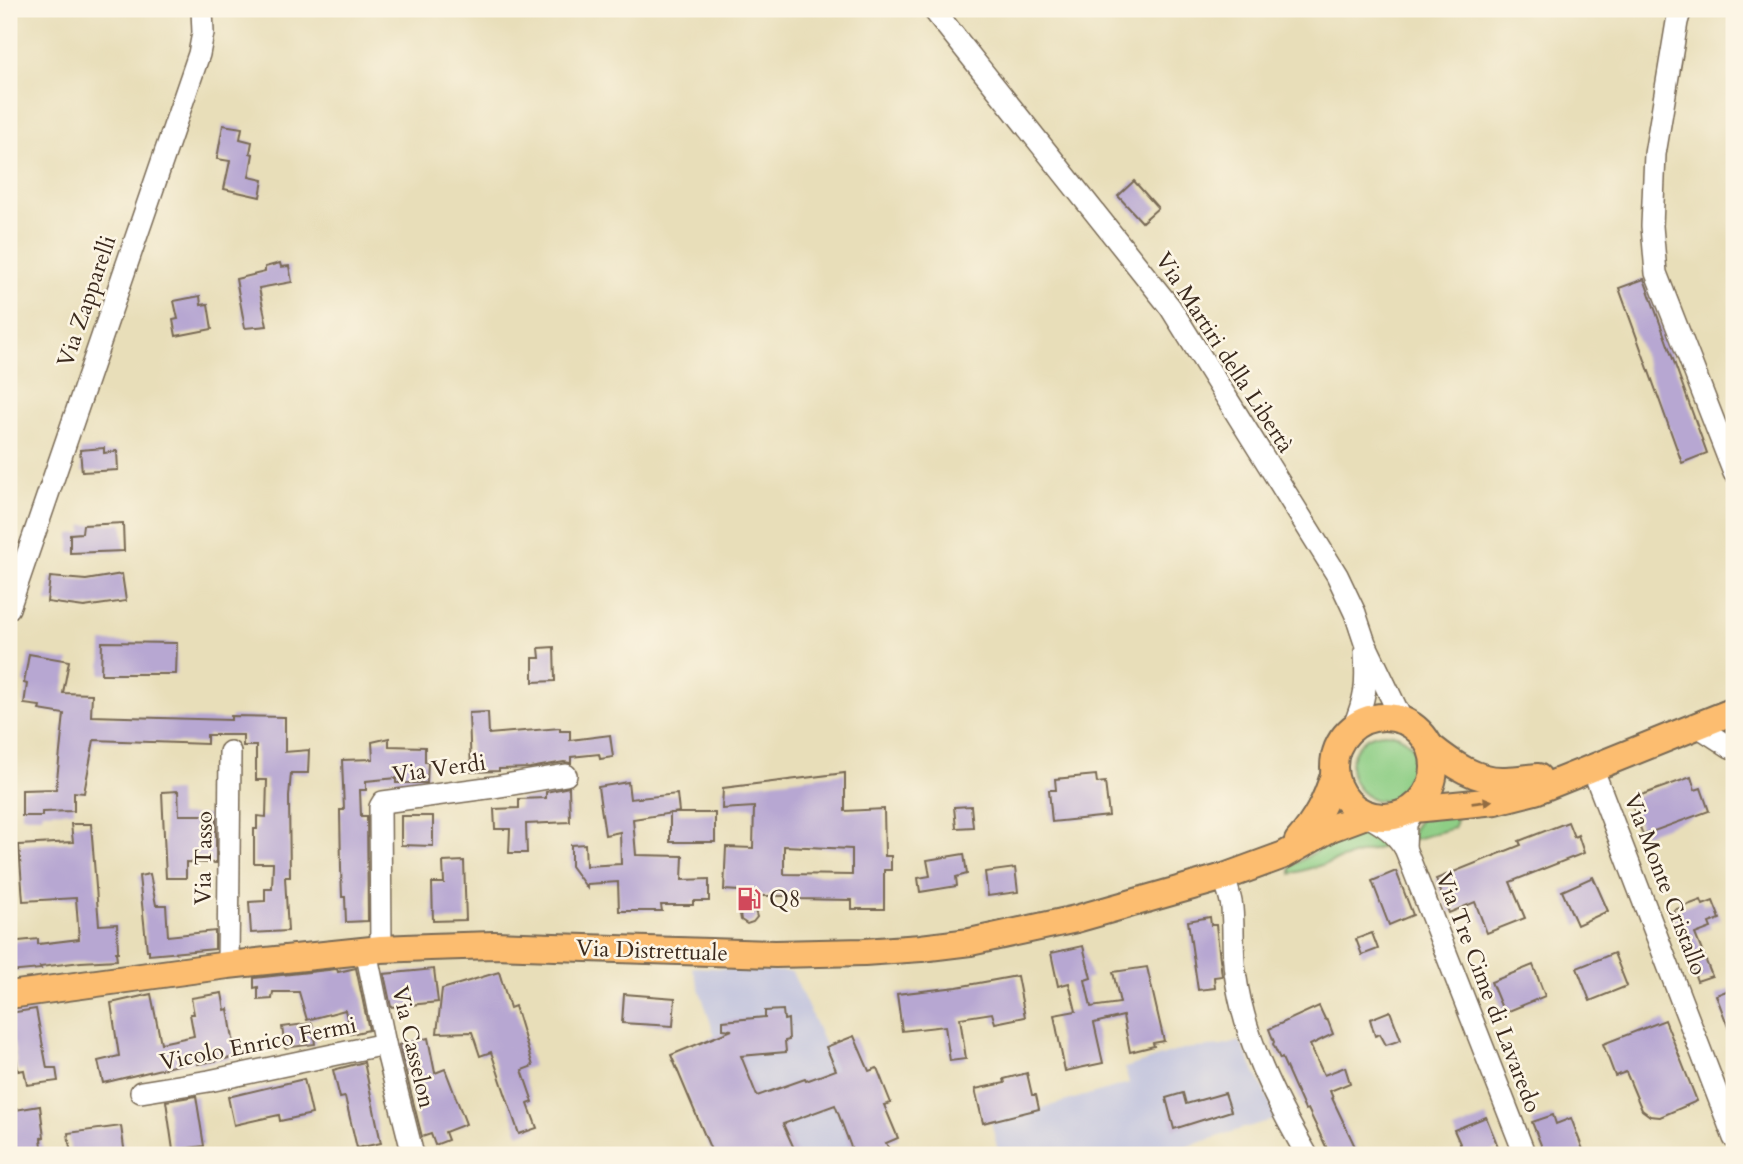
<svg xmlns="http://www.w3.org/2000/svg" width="1743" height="1164" font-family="Cardo,serif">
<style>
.industrial{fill:#c0c2dd}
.green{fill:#8ece85;stroke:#647c52;stroke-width:2}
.building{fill:#b7a7d2;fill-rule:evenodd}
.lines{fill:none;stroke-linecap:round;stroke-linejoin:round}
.minor-casing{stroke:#786954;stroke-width:24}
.major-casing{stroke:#786954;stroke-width:30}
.minor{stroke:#fff;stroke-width:21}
.major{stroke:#fcbd6f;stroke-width:26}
.oneway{fill:#926c42}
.labels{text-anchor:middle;stroke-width:5;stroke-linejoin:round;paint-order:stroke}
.street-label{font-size:23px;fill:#3b2a1e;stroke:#fcf5e5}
.poi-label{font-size:23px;fill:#3b2a1e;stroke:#fcf5e5;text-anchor:start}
</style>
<rect width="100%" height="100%" fill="#fcf5e5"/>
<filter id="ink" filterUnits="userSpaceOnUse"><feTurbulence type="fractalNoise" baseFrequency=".0143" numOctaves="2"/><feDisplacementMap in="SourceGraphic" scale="14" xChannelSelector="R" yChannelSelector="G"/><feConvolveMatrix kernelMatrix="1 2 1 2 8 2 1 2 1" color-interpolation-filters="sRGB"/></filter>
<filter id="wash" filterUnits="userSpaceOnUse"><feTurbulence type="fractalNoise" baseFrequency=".00686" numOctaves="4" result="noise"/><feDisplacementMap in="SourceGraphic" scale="28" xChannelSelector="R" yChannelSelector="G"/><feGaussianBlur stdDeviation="1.57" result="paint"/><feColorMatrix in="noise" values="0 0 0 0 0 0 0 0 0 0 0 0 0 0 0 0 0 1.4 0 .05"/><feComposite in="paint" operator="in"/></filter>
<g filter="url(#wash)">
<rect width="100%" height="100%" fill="#e8deb9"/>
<g class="industrial">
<path d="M692,967l100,5 34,75 28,-11 15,35 8,-3 14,35 -7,3 14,32 -34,14 1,3h-157l4,-2 -41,-98 44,-19z"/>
<path d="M1240,1041l37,76 -5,3 -31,9 -79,26h-163l-8,-34 48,-12 90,-26 -4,-15 58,-19 39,-3z"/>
</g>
<g class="green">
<circle cx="1385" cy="767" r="34"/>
<path d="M1457,814l-3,14 -42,12 1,-11 8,-11z"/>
<path d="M1370,829l23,15 -102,30v-8c26,-14 49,-33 79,-37z"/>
</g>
<g id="blocks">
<g class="building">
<path d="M223,125l19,3 -2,11 12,3 -2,11 3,1 -4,23 14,3 -3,17 -36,-8 6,-28 -13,-2z"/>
<path d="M1134,181l24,27 -16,14 -24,-26z"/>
<path d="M280,263l1,4 8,-1 3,16 -33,6 8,38 -22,2 -9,-49 29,-7v-5z"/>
<path d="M1644,279l63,174 -25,10 -63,-175z"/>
<path d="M200,296l1,9 7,-1 4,25 -36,7 -3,-16 5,-1 -4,-18z"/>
<path d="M104,448v5l13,-2 1,19 -36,2 -2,-22z"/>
<path d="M123,523l1,28 -54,2v-19l12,-1 1,-8z"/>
<path d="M122,574l4,27 -42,6 -37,-5 3,-25 36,3z"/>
<path d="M102,642l75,1 -1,31h-75z"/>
<path d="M554,647l1,34 -22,1v-24h7l-1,-10z"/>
<path d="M29,654l40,7 -6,32 29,1 -1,22 140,4v-4l54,1v35l24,-2 -1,23h-17l-2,24 1,80h-5l3,54 -37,2 -2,-31 16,-1v-12h7l1,-26h-19v-34h3v-13l9,1 1,-37h-11v-34h-13v-11h-36v9l-113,-4 -10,53 -10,-1v19l-32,1v4h-20v-26l34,-1 8,-75 -25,-4 1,-4 -16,-2 3,-20 -3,-1z"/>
<path d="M488,712l1,22 71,-6v3h10v9l40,-5 3,22 -13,2 -1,-5 -28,3v6l-7,-1 -34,6 -31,1v2l-28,1 -2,-59z"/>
<path d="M389,738v8l36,1v15h3l-1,21h-31v-5l-30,3v9h-6l1,26h6l1,105 -22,1 -1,-25h-3l-1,-29 -1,-58h4l-2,-50 31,-1 -1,-17z"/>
<path d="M845,773v38l39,-2 1,47h6v14h-7v39h-32v-9l-57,-1v-3h-42l3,-4 -32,-2 2,-43 27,1 1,-41 -32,2 1,-21zM784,846l68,3v26l-68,-1z"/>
<path d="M1096,775l1,8 8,-1 4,34 -57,6 -3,-32h7l-1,-11z"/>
<path d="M1691,777l4,13 6,-2 8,23 -66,24 -13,-36z"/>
<path d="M628,782l2,17 47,-5 2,18 -46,7 3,36 47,1 -1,24 27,-1v22h-16v4h-32l1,6h-43l-1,-29 -31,2v4l-16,-22v-21l14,-1 1,22 35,-2 -1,-32 -15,3 -7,-48z"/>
<path d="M569,787l1,35 -44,2 1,29h-18l1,-24h-15l-1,-20 25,-1v-9l27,-1v-6z"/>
<path d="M178,791l1,24h37v48l-30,-1v16h-20l-4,-86z"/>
<path d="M971,806l2,21 -17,1 -2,-21z"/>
<rect x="670" y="813" width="45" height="29"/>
<path d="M401,816h32v30l-32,-1z"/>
<path d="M1568,822l6,15 4,-2 6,18 -74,29 15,36 -38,15 -12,-31 -26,11 -13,-34 85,-34 -2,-4z"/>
<path d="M71,824h20l8,101 18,-1 1,28h-2l1,8 -36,2 -41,5 1,2 -32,3v-30l29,-3v5l41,-5 -3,-41 -53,3 -4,-56 54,-3z"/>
<path d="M964,854l3,20 -11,3 1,9 -37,6 -2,-14 12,-2 -3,-16z"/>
<path d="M464,861l2,59 -33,1 -1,-38h12l-1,-21z"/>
<path d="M1015,868l3,24 -30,4 -3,-24z"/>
<path d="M1396,871l17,44 -24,10 -17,-44z"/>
<path d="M150,874l6,31h10l2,31 47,-5v18l-66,6v-5h-2l-8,-74z"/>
<path d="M1593,877l15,34 -31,14 -15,-34z"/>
<path d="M751,898l6,19 -4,5 -6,2 -6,-4 -1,-6z"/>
<path d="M1701,900l2,5 10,-4 7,18 -11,4 2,5 -16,6 17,42 -15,5 -15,-42 -3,1 -7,-20 5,-2 -3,-8z"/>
<path d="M1210,917l1,8h5l6,51 -8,1 1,11 -17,2 -10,-69z"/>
<path d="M1372,933l6,16 -16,6 -6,-16z"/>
<path d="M1083,946l8,32 -6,2 6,27 29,-4 -7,-31 34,-5 17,74 -11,2 1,3 -24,6 -7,-36 -29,7 9,40 -38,8 -11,-56 22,-4 -7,-28 -11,3 -7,-33z"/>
<path d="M1614,953l13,33 -37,15 -13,-33z"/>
<path d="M1533,965l12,31 -41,17 -13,-31z"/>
<path d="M356,968l13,62 -18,4 -6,-24 -38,10 -8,-28h-26l-1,7 -14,1v-13l-4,1v-10l83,-9 1,3z"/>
<path d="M434,969l4,33 -47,5 -7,-33z"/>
<path d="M499,972l11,36 5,-2 18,60 -11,4 11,32 -5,2 9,24 -18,6 -28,-82 -11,4 -8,-24 -35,1 5,-44z"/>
<path d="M1017,976l8,41 -30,6 -3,-10 -32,5 6,41 -16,2 -5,-35 -43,5 -5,-37 60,-7z"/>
<path d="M1734,988v52h-1l-17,-45z"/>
<path d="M222,993l3,17 3,-1 8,48 -38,7v-4l-95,23 -5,-22 21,-5 -8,-53 40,-9 10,49 33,-7 -4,-22h4l-3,-16z"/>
<path d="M624,994l51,4 -2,28 -51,-3z"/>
<path d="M1319,1006l6,13 3,2 5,13 -23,11 14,30 21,-8 5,16 -20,8 3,7h-1l27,57h-29l-22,-46 -3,1 -23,-52 -2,1 -7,-15 1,-2 -5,-13z"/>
<path d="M36,1009l11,59h9l2,13 -31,4 -3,-15 -6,1 -9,-58z"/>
<path d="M783,1010l1,10 4,-1 1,21 -4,1 1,11 -45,4 16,40 48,-17 1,2 30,-11 -10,-23 28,-11 15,35 8,-3 14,35 -7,2 14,33 -12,5 3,6 -5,2 2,4h-32l-19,-50 -52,19 14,31h-84l-42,-100 61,-25 -9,-1v-8l42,-4v-6z"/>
<path d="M1390,1011l11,29 -15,5 -6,-11 -5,2 -5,-17z"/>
<path d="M1665,1020l32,81 -37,16 -10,-1 -8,-6 -16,-38 -11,4 -12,-32z"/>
<path d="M312,1023l3,21 -30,4 -3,-21z"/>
<path d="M428,1038l7,35 10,-4 21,55 -21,8 3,8 -13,5 -4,-11 -9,3 -23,-92z"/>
<path d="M364,1062l17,81 -24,5 -12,-51 -5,1 -7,-28z"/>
<path d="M1027,1073l5,22h4l3,14 -56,14 -8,-34 30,-6 -1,-4z"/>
<path d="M304,1079l8,35 -32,7 -1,-6 -45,10 -6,-28z"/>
<path d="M1183,1093l3,11 39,-11 6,18 -57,18 -8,-31z"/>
<path d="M196,1096l8,50 -31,4 -7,-49z"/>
<path d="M40,1106l4,31 -3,1 2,17h-34v-44z"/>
<path d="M1553,1115l3,9 15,-6 14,37h-40l-13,-33z"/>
<path d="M1486,1117l13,32 -17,6h-17l-11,-25z"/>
<path d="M121,1126l4,29h-54l-3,-22z"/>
</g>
</g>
</g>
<g filter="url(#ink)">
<use href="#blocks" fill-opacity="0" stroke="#786954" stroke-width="2"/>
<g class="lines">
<g class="minor-casing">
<g id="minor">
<path d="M933,9l237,298 167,268 18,38 10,30 37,77"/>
<path d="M1681,9l-4,13 -22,132 -3,72 4,47 78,200"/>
<path d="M9,608l190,-554 4,-21 -1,-24"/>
<path d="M1696,725l34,22 4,1"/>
<path d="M1353,728c13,-31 14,-43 12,-76"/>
<path d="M1592,767l142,371"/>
<path d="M1366,815c17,10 28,16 39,33l1,-24 8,-15"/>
<path d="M1405,848l120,307"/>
<path d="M1224,877c3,11 7,20 8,31 2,22 0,43 3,64 9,67 39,126 72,183"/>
<path d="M381,949l-1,-142 3,-5 111,-15 72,-12"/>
<path d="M366,951l19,93 28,111"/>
<path d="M228,965l2,-213"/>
<path d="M141,1092l68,-11 176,-37"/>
</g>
</g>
<g class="major-casing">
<g id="major">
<circle cx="1384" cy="767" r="50"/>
<path d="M1431,747c21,17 45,34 74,33 11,0 22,-2 33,-3"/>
<path d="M1414,809l82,-8 39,-10 199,-80"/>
<path d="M1298,841c18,-20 28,-40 36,-66"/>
<path d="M9,995l219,-30 153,-16 49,-2 64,-2 281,9 89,-2 57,-4 49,-6 106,-23 148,-42 60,-22 47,-27 35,-13"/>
</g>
</g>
<use href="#minor" class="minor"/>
<use href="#major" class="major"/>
</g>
<defs><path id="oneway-solid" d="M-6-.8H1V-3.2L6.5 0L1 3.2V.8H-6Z" transform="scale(1.75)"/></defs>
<use class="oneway" href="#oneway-solid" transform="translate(1482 802) rotate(-7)"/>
</g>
<defs>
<g id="fuel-bare" transform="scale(1.89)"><path d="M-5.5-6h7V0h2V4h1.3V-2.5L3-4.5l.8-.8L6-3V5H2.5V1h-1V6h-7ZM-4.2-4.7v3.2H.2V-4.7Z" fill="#d1495b" stroke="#fcf5e5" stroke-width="2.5" paint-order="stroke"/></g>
</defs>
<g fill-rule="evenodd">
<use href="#fuel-bare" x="749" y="899"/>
</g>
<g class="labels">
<g class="street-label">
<text transform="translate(86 301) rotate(-71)" y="8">Via Zapparelli</text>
<text transform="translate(1225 352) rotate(57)" y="8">Via Martiri della Libertà</text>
<text transform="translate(439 768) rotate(-8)" y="8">Via Verdi</text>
<text transform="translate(203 858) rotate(-89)" y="8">Via Tasso</text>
<text transform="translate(1666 884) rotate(69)" y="8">Via Monte Cristallo</text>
<text transform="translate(652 950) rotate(2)" y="8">Via Distrettuale</text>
<text transform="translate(1489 992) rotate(69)" y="8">Via Tre Cime di Lavaredo</text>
<text transform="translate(258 1043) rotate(-11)" y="8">Vicolo Enrico Fermi</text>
<text transform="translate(414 1047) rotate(77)" y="8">Via Casselon</text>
</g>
<g class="poi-label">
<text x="769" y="907">Q8</text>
</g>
</g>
<rect width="1743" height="1164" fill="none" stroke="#fcf5e5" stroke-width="35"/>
</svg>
